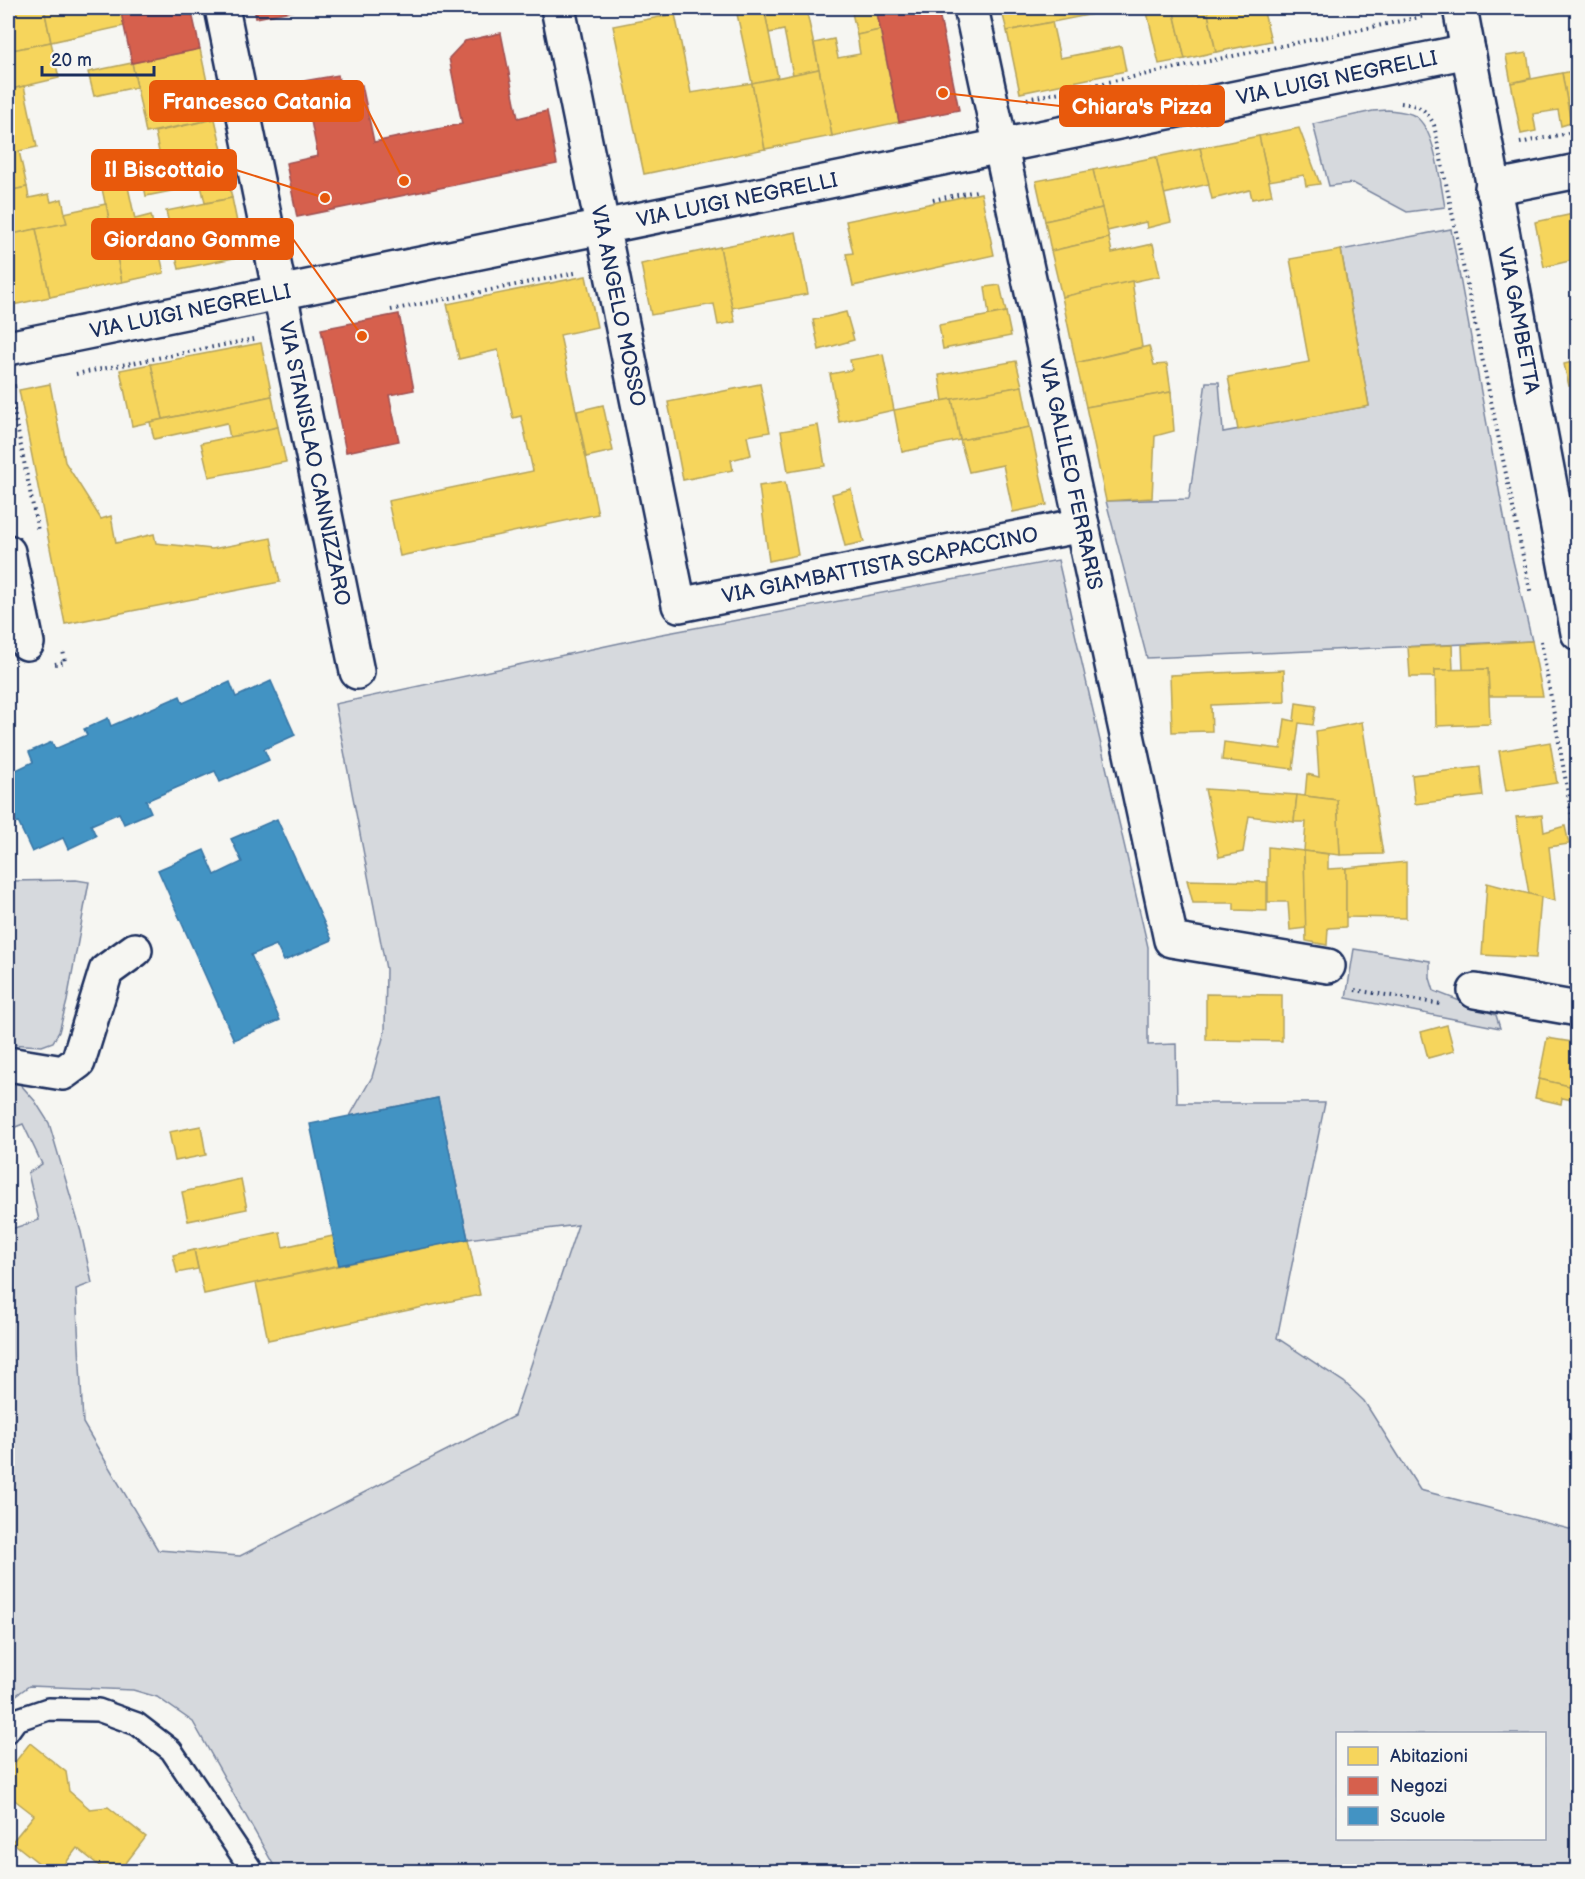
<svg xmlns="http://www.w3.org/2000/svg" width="1585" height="1879" font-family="'Balsamiq Sans',sans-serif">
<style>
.green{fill:#d6d9dd;stroke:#78849e;stroke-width:1.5;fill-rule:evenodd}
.homes{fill:#f6d55c;stroke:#b4a35d;stroke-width:1.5}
.shops{fill:#d6604d;stroke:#9e5152;stroke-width:1.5}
.schools{fill:#4393c3;stroke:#3775a5;stroke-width:1.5}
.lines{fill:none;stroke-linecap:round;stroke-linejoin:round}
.lane-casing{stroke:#1b2f5e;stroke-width:26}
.street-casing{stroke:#1b2f5e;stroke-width:38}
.path{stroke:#1b2f5e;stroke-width:4;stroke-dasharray:1.5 4.5;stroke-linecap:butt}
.lane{stroke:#f6f6f2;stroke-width:21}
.street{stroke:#f6f6f2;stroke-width:33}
.labels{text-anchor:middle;stroke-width:6;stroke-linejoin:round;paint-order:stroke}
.street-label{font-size:21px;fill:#1b2f5e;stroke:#f6f6f2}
.leader{fill:none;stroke:#e8590c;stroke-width:2}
.callout-dot{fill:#e8590c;stroke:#f6f6f2;stroke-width:2}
.callout{fill:#e8590c;stroke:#e8590c;stroke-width:2}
.callout-label{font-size:22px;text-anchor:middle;font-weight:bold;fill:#fff}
</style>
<rect width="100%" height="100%" fill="#f6f6f2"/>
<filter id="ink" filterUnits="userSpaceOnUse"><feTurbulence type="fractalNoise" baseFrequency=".0167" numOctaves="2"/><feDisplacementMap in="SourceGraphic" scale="12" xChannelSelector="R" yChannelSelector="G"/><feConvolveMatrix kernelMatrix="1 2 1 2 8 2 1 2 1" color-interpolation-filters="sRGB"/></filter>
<g filter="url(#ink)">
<g class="green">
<path d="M1388,110c8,1 19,1 27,6 21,14 25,67 30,91l-38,5 -54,-29 -24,3 -16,-62 60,-13z"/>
<path d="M1451,229l58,315 23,97 -385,17 -41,-157 83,-2 17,-117h13l4,50 146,-26 -28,-156z"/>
<path d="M1058,560l90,387v98l28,-1 1,59h148l-48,235 67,44 20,19 56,89 157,41v340h-1300l-84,-149 -36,-25 -24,-7 -104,-4 -21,15v-471l31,-10 -11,-47 14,-9 -19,-40 -10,4 -5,-16v-32l12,4 15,17 14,22 32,109 11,51 -16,6 7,134 75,127 82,6 274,-140 64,-191 -110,14 -30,-141 -88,18 22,-39 13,-46 1,-62 -51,-265 322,-69zM1338,1734h206v104h-206z"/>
<path d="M76,880l13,2 -22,119 -8,31 -6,10 -11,4 -34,-2v-163z"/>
<path d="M1354,949l76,12v17l4,13 62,24 4,13 -154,-30z"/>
</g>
<g class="homes">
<path d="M8,8h36l7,34 -43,9z"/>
<path d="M44,8h76l4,18 -73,16z"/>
<path d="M737,8h27l-27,6z"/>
<path d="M764,8h42l13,61 -26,6 -9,-45 -15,3z"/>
<path d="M764,8l14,70 -26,5 -15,-69z"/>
<path d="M851,8h25l4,22 -23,5z"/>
<path d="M1001,8h102l1,4 -97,19z"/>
<path d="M1146,8h27l12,51 -26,5z"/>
<path d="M1173,8h34l9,44 -31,7z"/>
<path d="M1207,8h56l8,33 -55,11z"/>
<path d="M675,14l16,79 61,-10 13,66 -121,25 -31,-148z"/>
<path d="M1052,22l8,36 61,-12 5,25 -106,22 -13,-62z"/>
<path d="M880,30l19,92 -67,14 -18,-93 20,-4 4,19 22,-4 -3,-19z"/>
<path d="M51,42l8,36 -51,12v-24h2l-2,-15z"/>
<path d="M200,49l15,70 -69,14 -14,-70z"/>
<path d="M1527,53l4,25 -20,5 -5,-27z"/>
<path d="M132,63l5,24 -43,9 -6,-24z"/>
<path d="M819,69l13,67 -67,13 -13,-66z"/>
<path d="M1578,70v52l-7,1 -9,-50z"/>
<path d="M1562,73l9,50 -10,3 -3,-16 -25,4 3,17 -15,3 -10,-51z"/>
<path d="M24,86l13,61 -18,4 8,36 -19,4v-101z"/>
<path d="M215,119l9,40 -82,17 -2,-9 21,-5 -6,-30z"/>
<path d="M1299,128l21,56 -14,2 -2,-11 -35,6 -10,-45z"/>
<path d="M1259,136l13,59 -20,4 -2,-9 -38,9 -12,-51z"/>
<path d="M1200,148l9,36 -45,10 -8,-37z"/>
<path d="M1156,157l15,65 -24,6 -1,-6 -39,9 -14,-61z"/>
<path d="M224,159l8,39 -27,5 -4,-18 -55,11 -4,-20z"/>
<path d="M123,164l12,55 16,-4 13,58 -42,9 -24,-112z"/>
<path d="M1093,170l9,38 -57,13 -9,-40z"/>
<path d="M27,187l2,11 20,-4 2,8 11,-3 5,24 -59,12v-44z"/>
<path d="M981,193l13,62 -141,31 -7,-32 7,-1 -7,-32z"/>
<path d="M232,198l12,58 -65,13 -13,-58z"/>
<path d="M106,204l16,78 -72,15 -14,-68 31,-6 -3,-10z"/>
<path d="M1102,208l7,30 -58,13 -6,-30z"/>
<path d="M1578,213v46l-34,8 -9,-45z"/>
<path d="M36,229l14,68 -42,9v-71z"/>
<path d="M796,232l12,62 -76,14 -12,-61z"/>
<path d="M1109,238l3,15 41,-9 7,32 -98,21 -11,-46z"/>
<path d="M720,247l15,75 -17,3 -4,-21 -63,11 -10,-51z"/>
<path d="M1341,250l28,156 -131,24 -10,-53 81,-15 -19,-103z"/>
<path d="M586,276l11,51 -37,8 38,179 -198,42 -12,-55 145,-30 -12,-55 -8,2 -15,-68 -39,9 -12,-55z"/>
<path d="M1132,281l10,66 -66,16 -14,-66z"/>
<path d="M1000,285l6,27 -17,3 -4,-28z"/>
<path d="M846,312l8,28 -35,10 -6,-30z"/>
<path d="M1006,312l5,24 -68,13 -4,-24z"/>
<path d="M1578,334v50l-9,2 -5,-22 13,-3 -5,-26z"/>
<path d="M261,343l11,53 -109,23 -12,-55z"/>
<path d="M1149,346l5,19 13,-1 4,28 -85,15 -10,-44z"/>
<path d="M883,354l11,56 -55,12 -9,-48 22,-4 -2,-10z"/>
<path d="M1016,361l6,25 -79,15 -4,-26z"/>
<path d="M151,364l12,55 -31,7 -12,-56z"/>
<path d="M50,384l15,78 36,57 10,-3 5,27 38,-9 2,9 56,6 59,-11 9,44 -215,42 -46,-234z"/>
<path d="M760,384l10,48 -23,4 4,19 -20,5 2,10 -50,10 -15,-78z"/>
<path d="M1022,386l8,41 -70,13 -8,-41z"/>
<path d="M1171,392l3,39 -19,5 -3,62 -46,3 -20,-94z"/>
<path d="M272,396l6,31 -48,11 -3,-15 -73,16 -4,-17z"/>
<path d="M952,399l8,41 -58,12 -8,-42z"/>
<path d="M603,405l10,46 -27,6 -9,-46z"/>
<path d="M818,425l7,41 -37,6 -7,-41z"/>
<path d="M278,427l8,35 -77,15 -8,-34z"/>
<path d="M1030,427l17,78 -34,7 -10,-47 -34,7 -9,-32z"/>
<path d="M785,482l13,73 -29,6 -10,-75z"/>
<path d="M851,489l13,53 -19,4 -13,-52z"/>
<path d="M1532,641l11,55h-54l-1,-27 -25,1 -1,-25z"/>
<path d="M1452,645l1,25h-18v7h-25l-2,-30z"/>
<path d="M1488,669l2,55 -54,2 -1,-56z"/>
<path d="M1284,670l1,32 -74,3 1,26 -40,1 -2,-57z"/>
<path d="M1296,703l20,3 -3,19 -14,-2 -6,46 -71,-9 2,-18 57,7 4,-30 9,2z"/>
<path d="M1362,722l21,132 -43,1 -3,-55 -32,-4 2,-22 12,3 -3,-46z"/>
<path d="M1550,742l7,41 -51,8 -7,-40z"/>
<path d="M1480,767l3,29 -68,8 -3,-29z"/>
<path d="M1205,789l92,6 -3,27 -45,-6 -6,36 -24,5z"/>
<path d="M1297,795l40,5 3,55 -36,-4 2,-29h-12z"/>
<path d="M1542,815l2,17 21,-6 4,18 -20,3 6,54 -26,-7 -13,-77z"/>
<path d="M1268,847l36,4 2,77 -16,2 -2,-28h-20z"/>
<path d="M1304,851l24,3v15l18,-1v59l-18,1 -1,17 -21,-4z"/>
<path d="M1406,862v56l-60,-1v-49z"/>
<path d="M1187,880l80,2v29l-33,-1v-7h-41z"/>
<path d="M1487,883l54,14 -5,61 -54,-3z"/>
<path d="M1206,994l76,1v46l-76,-1z"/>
<path d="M1447,1025l7,26 -26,7 -7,-26z"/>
<path d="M1547,1038l31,5v45l-39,-9z"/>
<path d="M1539,1079l39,9v13l-16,-3 -1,6 -26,-6z"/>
<path d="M201,1126l5,29 -31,6 -6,-29z"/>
<path d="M241,1179l6,30 -59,12 -6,-29z"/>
<path d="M280,1232l3,15 50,-11 6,29 -135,29 -10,-44z"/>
<path d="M468,1239l12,56 -212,45 -12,-57z"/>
<path d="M194,1250l4,19 -21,4 -4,-18z"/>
<path d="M30,1743l36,29 3,19 21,18 18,-2 38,30 -27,35h-12l-30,-24 -18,24h-9l-38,-30 22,-27 -26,-20v-24z"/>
</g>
<g class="shops">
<path d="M120,8h71l9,41 -68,14z"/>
<path d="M254,8h52l-50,10z"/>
<path d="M876,8h62l21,102 -60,12z"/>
<path d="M501,33l17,85 29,-7 10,53 -260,53 -11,-54 32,-7 -15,-75 35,-6 3,15 21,-5 12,57 88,-18 -13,-66 16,-17z"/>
<path d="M399,314l15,76 -25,5 10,46 -53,11 -25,-123z"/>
</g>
<g class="schools">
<path d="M271,681l24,54 -31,14 5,11 -49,22 -5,-11 -69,30 5,11 -27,12 -5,-11 -28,12 5,11 -28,13 -5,-11 -31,14 -14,-30 -10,4v-52l25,-12 -4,-10 23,-10 3,7 32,-14 -3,-6 24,-11 3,8 69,-30 3,7 47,-21 6,15z"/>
<path d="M277,819l55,121 -48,21 -8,-16 -25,10 29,65 -46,20 -76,-170 46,-20 11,25 27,-13 -11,-23z"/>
<path d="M438,1098l30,141 -129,26 -29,-141z"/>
</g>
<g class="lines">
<g class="lane-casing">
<path id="lane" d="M8,1731l8,-11 32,-11 50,1 39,14 34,26 82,122"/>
</g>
<g class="street-casing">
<g id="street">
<path id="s1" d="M222,8l135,664"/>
<path id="s2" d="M558,8l121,597 403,-80"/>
<path id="s3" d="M971,8l200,932 157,26"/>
<path id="s4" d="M1460,8l118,625"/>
<path d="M1492,188l86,-17"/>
<path id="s5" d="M8,348l1460,-297"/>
<path d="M8,552l19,91"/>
<path d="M1475,991l103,18"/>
<path d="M8,1064l55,9 15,-11 28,-91 29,-21"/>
</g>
</g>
<g class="path">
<path d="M1027,99l398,-83"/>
<path d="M1401,103c18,2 25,6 33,22l97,470"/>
<path d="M1520,143l58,-12"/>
<path d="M933,200l43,-9"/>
<path d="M391,310l184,-37"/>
<path d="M76,374l178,-35"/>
<path d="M16,386l-7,1 29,144"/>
<path d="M1541,641l37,209"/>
<path d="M55,664l10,-2 -2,-12"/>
<path d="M1355,990l86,14"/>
</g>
<use href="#lane" class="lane"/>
<use href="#street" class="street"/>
</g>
</g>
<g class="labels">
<g class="street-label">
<text dy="7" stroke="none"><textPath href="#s5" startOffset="1356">VIA LUIGI NEGRELLI</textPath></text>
<text dy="7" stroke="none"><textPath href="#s5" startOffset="744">VIA LUIGI NEGRELLI</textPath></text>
<text dy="7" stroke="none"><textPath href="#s2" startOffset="304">VIA ANGELO MOSSO</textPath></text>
<text dy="7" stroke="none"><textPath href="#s5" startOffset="186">VIA LUIGI NEGRELLI</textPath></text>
<text dy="7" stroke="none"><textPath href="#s4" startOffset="318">VIA GAMBETTA</textPath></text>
<text dy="7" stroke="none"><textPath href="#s1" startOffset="465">VIA STANISLAO CANNIZZARO</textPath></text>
<text dy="7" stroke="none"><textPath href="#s3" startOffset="477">VIA GALILEO FERRARIS</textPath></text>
<text dy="7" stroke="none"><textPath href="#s2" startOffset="814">VIA GIAMBATTISTA SCAPACCINO</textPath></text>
</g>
</g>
<path class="leader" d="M404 181L363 101M943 93L1060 106M325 198L236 170M362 336L293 239"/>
<g class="callout-dot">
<circle cx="404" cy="181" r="6"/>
<circle cx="943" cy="93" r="6"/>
<circle cx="325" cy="198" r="6"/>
<circle cx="362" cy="336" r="6"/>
</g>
<g class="callout">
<rect x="150" y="81" width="213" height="40" rx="6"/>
<rect x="1060" y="86" width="164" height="40" rx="6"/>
<rect x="92" y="150" width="144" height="40" rx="6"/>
<rect x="92" y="219" width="201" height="40" rx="6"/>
</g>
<g class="callout-label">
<text x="257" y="109">Francesco Catania</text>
<text x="1142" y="114">Chiara's Pizza</text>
<text x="164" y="177">Il Biscottaio</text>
<text x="192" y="247">Giordano Gomme</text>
</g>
<rect width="1585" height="1879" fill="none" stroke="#f6f6f2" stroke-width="30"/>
<rect x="15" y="15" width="1555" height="1849" fill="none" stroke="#1b2f5e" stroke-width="2" filter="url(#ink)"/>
<rect x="1336" y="1732" width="210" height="108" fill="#f6f6f2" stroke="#9ea6b7" stroke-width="1.5"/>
<rect x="1348" y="1747" width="30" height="18" fill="#f6d55c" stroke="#9ea6b7" stroke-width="1.5"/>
<text x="1390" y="1762" font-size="18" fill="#1b2f5e">Abitazioni</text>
<rect x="1348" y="1777" width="30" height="18" fill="#d6604d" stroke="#9ea6b7" stroke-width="1.5"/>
<text x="1390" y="1792" font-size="18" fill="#1b2f5e">Negozi</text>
<rect x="1348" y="1807" width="30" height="18" fill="#4393c3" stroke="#9ea6b7" stroke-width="1.5"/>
<text x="1390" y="1822" font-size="18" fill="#1b2f5e">Scuole</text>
<path d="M42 66v9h112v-9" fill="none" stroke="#1b2f5e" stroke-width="3"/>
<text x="51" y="66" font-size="18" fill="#1b2f5e" stroke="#f6f6f2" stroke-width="4.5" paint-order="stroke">20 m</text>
</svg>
